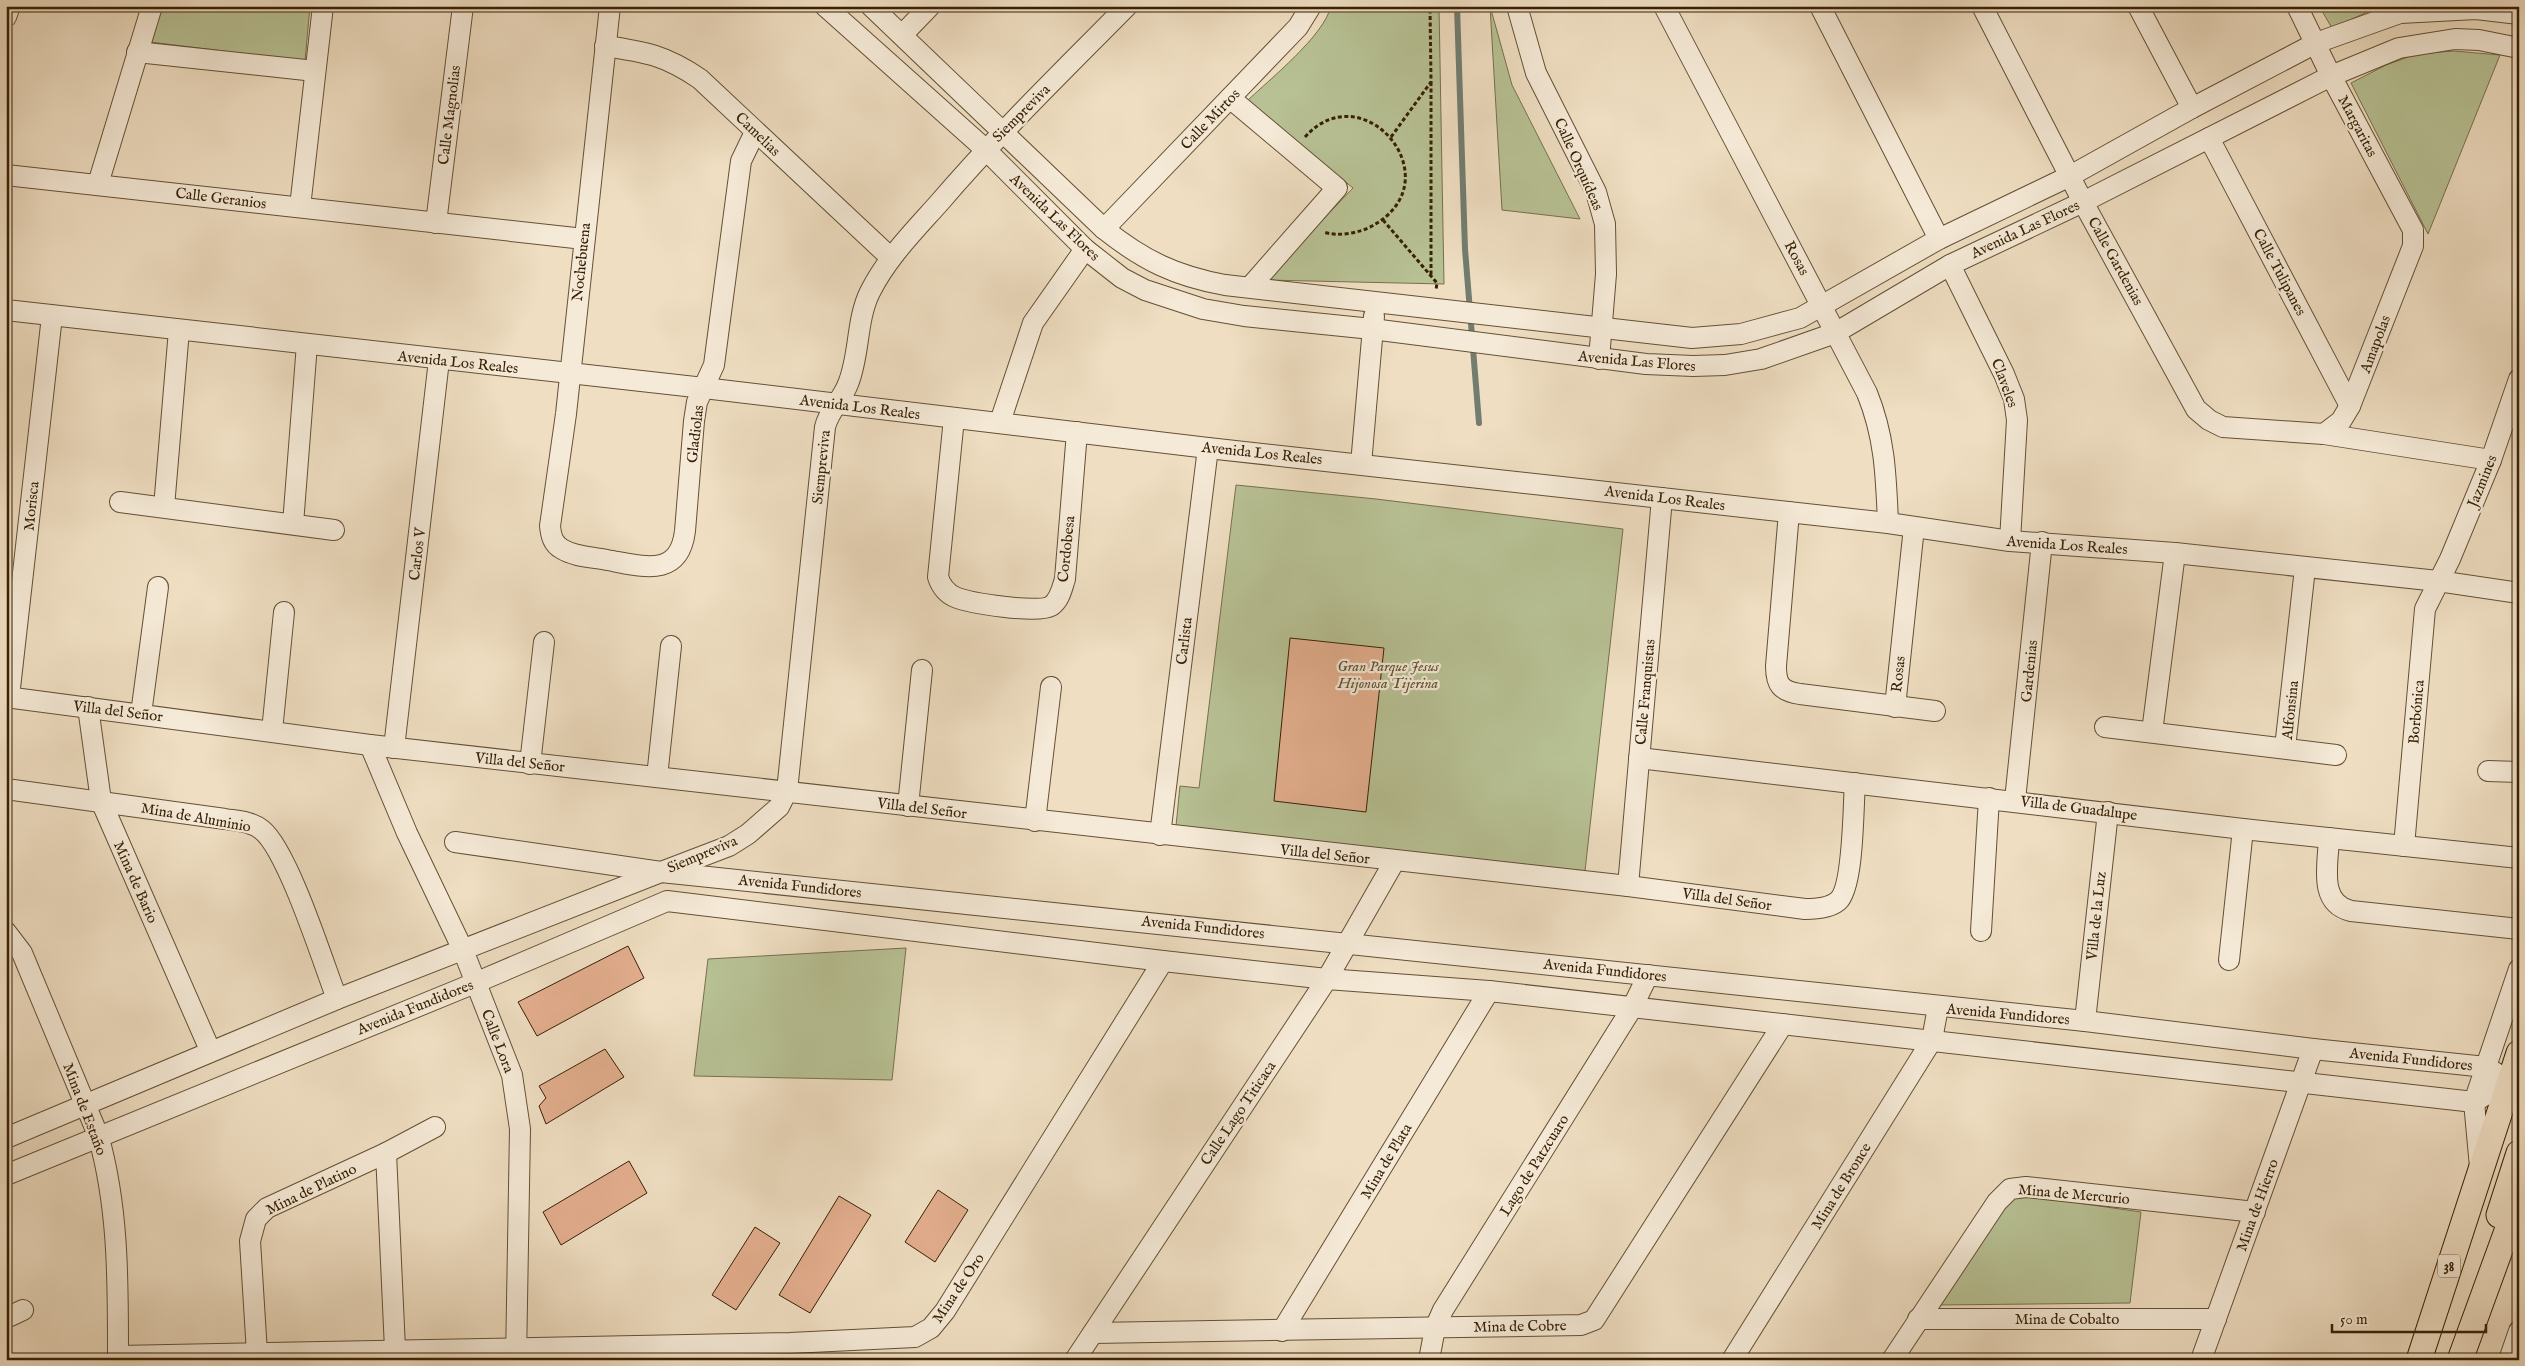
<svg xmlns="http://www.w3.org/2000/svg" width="2525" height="1366" font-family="'IM FELL English',serif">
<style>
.green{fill:#b7c194;stroke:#77704c}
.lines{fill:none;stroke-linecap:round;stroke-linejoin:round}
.stream{stroke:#727d70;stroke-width:6}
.building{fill:#e3ae8e;stroke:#372005}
.minor-casing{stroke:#655034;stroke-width:22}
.major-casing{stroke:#372005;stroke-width:27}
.path{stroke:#372005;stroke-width:3;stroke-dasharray:4 2.5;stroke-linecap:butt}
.minor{stroke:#f5ead7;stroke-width:20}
.major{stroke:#efdec2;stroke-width:25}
.labels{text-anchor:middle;stroke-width:4.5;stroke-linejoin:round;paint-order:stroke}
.shield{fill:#f5ead7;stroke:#705d44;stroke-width:1}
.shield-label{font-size:14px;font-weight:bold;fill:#372005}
.street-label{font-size:15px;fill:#372005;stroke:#f5ead7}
.park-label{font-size:15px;font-style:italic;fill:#5d5030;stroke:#f5ead7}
</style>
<rect width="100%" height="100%" fill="#efdec2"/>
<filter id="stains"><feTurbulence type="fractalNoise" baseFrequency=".004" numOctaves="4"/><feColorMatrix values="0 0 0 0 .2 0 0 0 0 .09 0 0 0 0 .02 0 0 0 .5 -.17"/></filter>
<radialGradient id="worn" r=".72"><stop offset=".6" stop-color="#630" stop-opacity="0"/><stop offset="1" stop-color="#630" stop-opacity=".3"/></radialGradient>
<g class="green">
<path d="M161,6h149l-5,55 -155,-19z"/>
<path d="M1331,6h108l5,278 -179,-4 88,-92 -106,-87c23,-22 77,-65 84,-95z"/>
<path d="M1490,6l22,79 68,134 -78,-9z"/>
<path d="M2319,6h62l-49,22z"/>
<path d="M2454,51l46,4 -72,179 -77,-151 35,-18 30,-11z"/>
<path d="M1236,485l140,14 247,30 -38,342 -409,-45 4,-40 19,2z"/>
<path d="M906,948l-14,132 -198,-4 14,-117z"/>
<path d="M2008,1193l133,19 -11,91 -192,2z"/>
</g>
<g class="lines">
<path class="stream" d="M1457,6l8,243 14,174"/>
</g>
<g class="building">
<path d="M1290,638l94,10 -18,164 -92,-11z"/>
<path d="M628,946l16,32 -107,58 -19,-34z"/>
<path d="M605,1049l19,28 -78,47 -7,-18 7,-8 -7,-12z"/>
<path d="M629,1161l18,32 -86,52 -18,-33z"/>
<path d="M938,1190l30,20 -33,52 -30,-20z"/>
<path d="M839,1196l32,19 -61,98 -31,-18z"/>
<path d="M755,1227l25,16 -44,67 -24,-15z"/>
</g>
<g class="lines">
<g class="minor-casing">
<g id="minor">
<path d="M610,6l-44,408 -16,112c1,10 3,18 12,23 13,8 31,8 45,11 35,6 72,19 78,-29l9,-110 3,-19 17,-37 27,-204 14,-29"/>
<path d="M825,6l160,143 100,100 37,29 23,12 58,19 41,7 128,13 274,35 47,2 32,-1 36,-6 74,-26 115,-68 133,-63 248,-126 68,-28 56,-9 24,1 40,8"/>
<path d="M871,6l233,223c39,31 71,47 121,56l467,53 49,-4 59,-16 139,-79 131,-63 122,-68 124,-65 84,-30 76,-4 43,5"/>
<path d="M1517,6l19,67 60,119 9,32 1,50 -7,85"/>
<path d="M1664,6l203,387c18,44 19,83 21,130"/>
<path d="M1820,6l119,233"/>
<path d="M1982,6l101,196 113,207 13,11 14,7 101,7 167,26"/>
<path d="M2138,6l54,102"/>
<path d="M2297,6l34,70 82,154v16l-63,160 -9,15 -17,13"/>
<path d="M6,17l4,-11"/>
<path d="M902,35l28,-29"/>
<path d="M605,46c41,6 60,9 95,33l191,179"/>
<path d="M137,52l178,19"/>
<path d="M1230,98l107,90 -87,99"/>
<path d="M2209,138l141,268"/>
<path d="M6,175l578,64"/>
<path d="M98,184l54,-178"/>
<path d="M300,207l23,-201"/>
<path d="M436,223l27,-217"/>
<path d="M1104,229l194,-202 13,-21"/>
<path d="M1950,265l54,109 10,25 3,21 -7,121"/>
<path d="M6,310l698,78 504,60 680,75 122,18 165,12 263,28 81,12"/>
<path d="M954,418l-16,159c3,9 8,16 17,20 14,6 83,17 96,9 9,-6 11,-18 14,-27l12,-147"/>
<path d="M1000,422l33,-99 52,-74"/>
<path d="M1361,464l13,-148"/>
<path d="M120,502l214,28"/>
<path d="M164,507l15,-177"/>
<path d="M1789,512l-13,154c0,19 5,25 24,28l135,17"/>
<path d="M293,524l14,-180"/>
<path d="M6,697l364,48 1258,141 177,23c11,0 25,-1 33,-8 16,-14 15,-95 17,-118"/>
<path d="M9,697l43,-381"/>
<path d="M88,707l13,94 109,249"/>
<path d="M1895,707l19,-180"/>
<path d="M141,714l17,-127"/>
<path d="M2105,727l231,28"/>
<path d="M272,731l12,-119"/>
<path d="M2152,732l23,-179"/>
<path d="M370,745l37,88 56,117 49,125 8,54 -4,231"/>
<path d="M394,748l45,-388"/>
<path d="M2285,748l20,-180"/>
<path d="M1639,758l604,71 276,29"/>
<path d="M530,764l14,-122"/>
<path d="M2488,771l31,1"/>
<path d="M657,777l14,-131"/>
<path d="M6,789l219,30c12,2 26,2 37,11 26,21 61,132 75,169"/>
<path d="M2015,800l27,-258"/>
<path d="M908,806l14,-136"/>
<path d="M1035,821l16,-134"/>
<path d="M1160,835l48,-387"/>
<path d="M2329,838c-1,27 -11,65 22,73l168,18"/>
<path d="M455,842l206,30 68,-26 19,-12 31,-27 8,-16 38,-364c4,-17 17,-27 23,-43 12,-29 8,-64 22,-92 17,-34 44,-61 69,-89 59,-69 124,-132 188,-197"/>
<path d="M2404,846l21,-237 25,-50 41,-99 28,-81"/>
<path d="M1628,886l34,-388"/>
<path d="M1981,931l8,-133"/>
<path d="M6,932l16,21 76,182c21,73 20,150 20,225"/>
<path d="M2229,960l14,-131"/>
<path d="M2085,1021l23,-209"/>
<path d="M6,1138l331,-139 324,-127 1424,149 228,28 173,18 23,14 -35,21 -985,-111 -162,-12 -164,-18 -496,-60 -192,82 -469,192"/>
<path d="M386,1153l9,196"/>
<path d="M2480,1167l-6,-65 45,-133"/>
<path d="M6,1318l17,-8"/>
<path d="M1918,1319h298"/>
<path d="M1282,1331l207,-340"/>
<path d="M1093,1333l488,-8 13,-5 189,-296"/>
<path d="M257,1353l-7,-112 6,-22 11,-11 119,-55 49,-26"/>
<path d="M118,1356l672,-13 125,-6 16,-9 14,-17 218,-350"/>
<path d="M1075,1360l252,-381 67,-117"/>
<path d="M1429,1360l6,-32 8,-18 189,-302 16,-33"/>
<path d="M1732,1360l200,-320 6,-33"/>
<path d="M1892,1360l105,-158 13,-13 16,-2 229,25"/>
<path d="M2201,1360l112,-311"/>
<path d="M2509,1360l10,-29"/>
</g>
</g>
<g class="major-casing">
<g id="major">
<path d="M2499,1215l20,-62"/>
<path d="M2419,1360l100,-307"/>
<path d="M2460,1360l59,-162"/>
</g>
</g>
<g class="path">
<path d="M1431,82v194"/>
<path d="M1305,137c59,-66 150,44 67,89 -12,7 -35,11 -48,6"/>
<path d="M1391,137l40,-55 -1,-76"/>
<path d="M1383,220l54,63 -1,7"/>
</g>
<use href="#minor" class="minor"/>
<use href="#major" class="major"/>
</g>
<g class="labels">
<rect class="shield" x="2438" y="1254.5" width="22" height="23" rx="4"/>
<g class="shield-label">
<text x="2449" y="1271">38</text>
</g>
<g class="street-label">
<text transform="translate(1021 113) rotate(-45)" y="5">Siempreviva</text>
<text transform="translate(449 115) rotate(-83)" y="5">Calle Magnolias</text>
<text transform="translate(1210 119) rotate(-46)" y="5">Calle Mirtos</text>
<text transform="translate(2358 126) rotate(62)" y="5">Margaritas</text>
<text transform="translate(758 134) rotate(44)" y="5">Camelias</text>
<text transform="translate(1579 164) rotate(66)" y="5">Calle Orquídeas</text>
<text transform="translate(221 198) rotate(7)" y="5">Calle Geranios</text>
<text transform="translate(1055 217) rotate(44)" y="5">Avenida Las Flores</text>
<text transform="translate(2025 229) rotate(-25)" y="5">Avenida Las Flores</text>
<text transform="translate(1797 258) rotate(62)" y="5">Rosas</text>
<text transform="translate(2116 261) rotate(61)" y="5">Calle Gardenias</text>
<text transform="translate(581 262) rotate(-84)" y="5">Nochebuena</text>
<text transform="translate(2280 272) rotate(62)" y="5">Calle Tulipanes</text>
<text transform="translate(2375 344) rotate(-69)" y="5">Amapolas</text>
<text transform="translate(1637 361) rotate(5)" y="5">Avenida Las Flores</text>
<text transform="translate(458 362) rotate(6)" y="5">Avenida Los Reales</text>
<text transform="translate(2005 383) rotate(70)" y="5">Claveles</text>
<text transform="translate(860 407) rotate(7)" y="5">Avenida Los Reales</text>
<text transform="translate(695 434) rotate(-83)" y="5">Gladiolas</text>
<text transform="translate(1262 453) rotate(6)" y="5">Avenida Los Reales</text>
<text transform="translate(821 467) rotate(-84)" y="5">Siempreviva</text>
<text transform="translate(2482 481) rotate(-68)" y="5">Jazmines</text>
<text transform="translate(1665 498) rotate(7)" y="5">Avenida Los Reales</text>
<text transform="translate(31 506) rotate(-84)" y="5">Morisca</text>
<text transform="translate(2067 545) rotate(4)" y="5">Avenida Los Reales</text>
<text transform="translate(1066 549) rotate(-84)" y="5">Cordobesa</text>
<text transform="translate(417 554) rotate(-83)" y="5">Carlos V</text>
<text transform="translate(1184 641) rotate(-83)" y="5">Carlista</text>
<text transform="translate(2029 671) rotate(-84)" y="5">Gardenias</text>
<text transform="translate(1898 674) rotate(-84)" y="5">Rosas</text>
<text transform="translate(1645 692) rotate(-85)" y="5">Calle Franquistas</text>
<text transform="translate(2290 710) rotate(-84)" y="5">Alfonsina</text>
<text transform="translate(118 711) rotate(7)" y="5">Villa del Señor</text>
<text transform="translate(2416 712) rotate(-85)" y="5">Borbónica</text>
<text transform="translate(520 762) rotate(6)" y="5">Villa del Señor</text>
<text transform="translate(922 808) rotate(7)" y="5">Villa del Señor</text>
<text transform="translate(2079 808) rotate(7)" y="5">Villa de Guadalupe</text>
<text transform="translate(196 817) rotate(10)" y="5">Mina de Aluminio</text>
<text transform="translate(702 854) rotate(-23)" y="5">Siempreviva</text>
<text transform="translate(1325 854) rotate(6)" y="5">Villa del Señor</text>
<text transform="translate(136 882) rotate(66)" y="5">Mina de Bario</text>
<text transform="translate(800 886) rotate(6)" y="5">Avenida Fundidores</text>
<text transform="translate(1727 899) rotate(8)" y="5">Villa del Señor</text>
<text transform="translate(2096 916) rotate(-84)" y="5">Villa de la Luz</text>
<text transform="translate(1203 927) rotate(6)" y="5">Avenida Fundidores</text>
<text transform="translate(1605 970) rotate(6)" y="5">Avenida Fundidores</text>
<text transform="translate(415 1007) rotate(-22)" y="5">Avenida Fundidores</text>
<text transform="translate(2008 1014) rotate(5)" y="5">Avenida Fundidores</text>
<text transform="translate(498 1041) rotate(69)" y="5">Calle Lora</text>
<text transform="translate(2411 1059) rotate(6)" y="5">Avenida Fundidores</text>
<text transform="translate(85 1109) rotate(69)" y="5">Mina de Estaño</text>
<text transform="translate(1238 1113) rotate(-56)" y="5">Calle Lago Titicaca</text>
<text transform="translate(1386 1161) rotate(-59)" y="5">Mina de Plata</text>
<text transform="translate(1534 1165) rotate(-58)" y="5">Lago de Patzcuaro</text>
<text transform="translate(1841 1186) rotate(-58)" y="5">Mina de Bronce</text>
<text transform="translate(311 1189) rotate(-26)" y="5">Mina de Platino</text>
<text transform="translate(2074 1194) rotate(5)" y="5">Mina de Mercurio</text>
<text transform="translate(2257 1205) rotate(-70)" y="5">Mina de Hierro</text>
<text transform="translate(958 1288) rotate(-56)" y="5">Mina de Oro</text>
<text x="2067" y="1324">Mina de Cobalto</text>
<text transform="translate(1520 1326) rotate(-1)" y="5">Mina de Cobre</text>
</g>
<g class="park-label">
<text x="1388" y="671">Gran Parque Jesus<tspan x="1388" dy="17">Hijonosa Tijerina</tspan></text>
</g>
</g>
<rect width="2525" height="1366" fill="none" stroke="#efdec2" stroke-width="25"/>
<rect x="8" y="8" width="2510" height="1351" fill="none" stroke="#372005" stroke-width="2.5"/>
<rect x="12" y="12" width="2500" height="1341" fill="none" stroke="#372005"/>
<path d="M2332 1324v8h154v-8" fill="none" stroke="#372005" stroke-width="2.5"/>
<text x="2340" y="1324" font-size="15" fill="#372005" stroke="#f5ead7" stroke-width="4" paint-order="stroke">50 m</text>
<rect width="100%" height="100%" filter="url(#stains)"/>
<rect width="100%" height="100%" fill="url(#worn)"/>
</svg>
